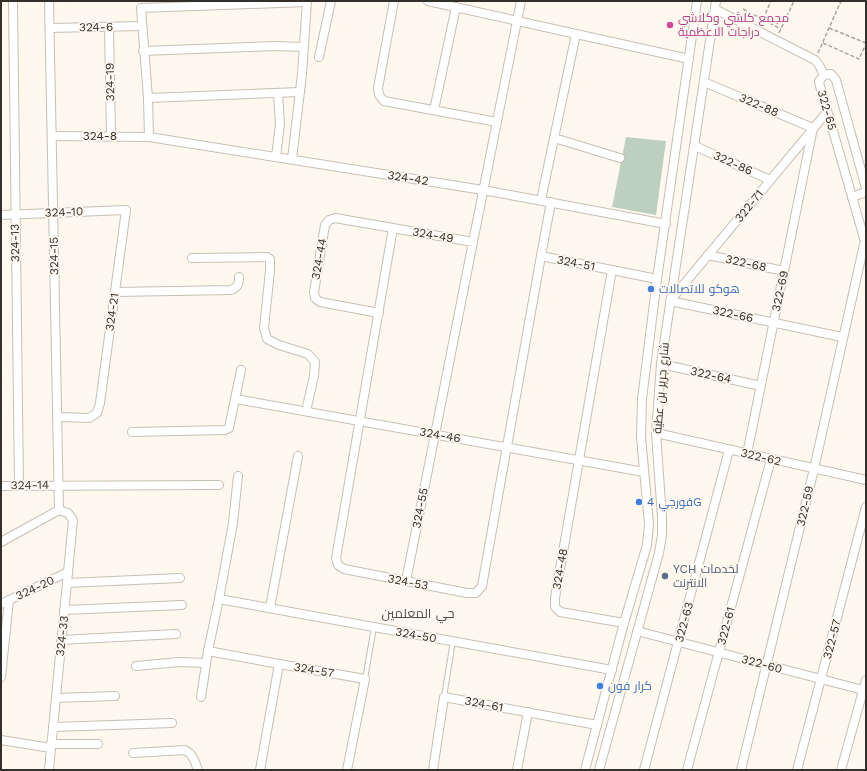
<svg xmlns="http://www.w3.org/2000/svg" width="867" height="771" font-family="'Work Sans',Cairo,sans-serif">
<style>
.green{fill:#bdcfbd}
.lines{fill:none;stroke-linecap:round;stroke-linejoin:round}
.lane-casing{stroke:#c7bfb4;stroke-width:6}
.street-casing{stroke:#c7bfb4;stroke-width:10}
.path{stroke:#aba59e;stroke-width:1.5;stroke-dasharray:4 2;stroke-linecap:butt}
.lane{stroke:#fff;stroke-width:4}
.street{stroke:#fff;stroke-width:8}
.hotel-dot{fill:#d1479c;stroke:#fff8ef;stroke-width:1.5}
.shop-dot{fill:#3f7fe0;stroke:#fff8ef;stroke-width:1.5}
.service-dot{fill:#5c6f8a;stroke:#fff8ef;stroke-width:1.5}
.labels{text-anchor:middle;stroke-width:3.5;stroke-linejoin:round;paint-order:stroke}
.hotel-label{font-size:12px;fill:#b23c85;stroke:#fff8ef;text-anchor:start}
.street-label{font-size:12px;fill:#33302c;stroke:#fff8ef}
.shop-label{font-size:12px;fill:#366cbe;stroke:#fff8ef;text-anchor:start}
.service-label{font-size:12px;fill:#4e5e75;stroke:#fff8ef;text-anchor:start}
.neighbourhood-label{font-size:13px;fill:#554e45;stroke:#fff8ef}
</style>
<rect width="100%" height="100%" fill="#fff8ef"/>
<path class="green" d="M626,137l40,4 -10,74 -44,-8z"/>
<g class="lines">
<g class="lane-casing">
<g id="lane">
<path d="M365,679l9,-52"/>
<path d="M444,697l9,-56"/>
</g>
</g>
<g class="street-casing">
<g id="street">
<path d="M13,1l6,485"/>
<path d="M49,1l10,509"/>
<path d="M394,1l-16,87 1,7 5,6 113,21"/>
<path d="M428,1l261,58"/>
<path d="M715,9l100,51 4,5 5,10"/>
<path d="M109,27l2,109"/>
<path d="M50,28l92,-2"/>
<path d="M143,51l132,-5 28,1"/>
<path d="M319,57l12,-56"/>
<path d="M704,82l109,46 -66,326"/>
<path d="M148,98l152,-6"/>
<path d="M434,110l22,-103"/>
<path d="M827,112l-157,189 172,36"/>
<path d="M52,136l97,1 334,53 183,34"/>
<path d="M149,137l-1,-39 -7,-90 166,-6"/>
<path d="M554,138l66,20"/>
<path d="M695,146l75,34"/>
<path d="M276,157l4,-33 -2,-31"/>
<path d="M292,159l10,-85 5,-73"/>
<path d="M852,197l14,-5"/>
<path d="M541,200l35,-166"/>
<path d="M1,215l125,-5 -26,193 -3,10 -8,5 -32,-1"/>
<path d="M473,242l48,-241"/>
<path d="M866,245l-46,-159 -1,-5 5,-6 7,-1 5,6 30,108"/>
<path d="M708,255l76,16"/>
<path d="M541,256l10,-54"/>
<path d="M192,258l75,-1 3,2v12l-6,57 3,11 12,6 29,9 7,8 -1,14 -8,35"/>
<path d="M612,270l45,9"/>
<path d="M115,292l116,-2c7,-3 8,-6 8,-13"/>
<path d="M379,313l-59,-11 -5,-4 -1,-6 11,-67 4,-5 6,-2 58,10"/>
<path d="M661,364l100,22"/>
<path d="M236,399l408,73"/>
<path d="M132,432l93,-2 4,-2 12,-58"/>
<path d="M656,433l210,47"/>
<path d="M1,486l218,-1"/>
<path d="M1,542l58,-32"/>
<path d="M406,581l67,-339 -80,-14 -57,330 2,7 6,4 123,24h9l6,-7 59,-330 71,14 -57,328v9l5,5 64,11"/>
<path d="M67,583l113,-5"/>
<path d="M219,599l393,71"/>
<path d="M1,604l67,-32"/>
<path d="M270,608l28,-152"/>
<path d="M64,610l118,-5"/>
<path d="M637,631l226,59"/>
<path d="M61,640l115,-6"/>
<path d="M208,651l71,13"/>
<path d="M136,666l43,-4 27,1"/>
<path d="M1,677l8,-77"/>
<path d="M201,697l7,-46 11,-52 14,-76 5,-47"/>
<path d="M56,698l59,-2"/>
<path d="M53,727l119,-4"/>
<path d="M1,740l50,8"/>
<path d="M51,744h47"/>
<path d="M133,753l52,-3c8,4 10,12 13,20"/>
<path d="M49,770l24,-250 -5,-7 -9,-3"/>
<path d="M260,770l19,-106 86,15 -18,91"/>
<path d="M433,770l11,-73 153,28"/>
<path d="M517,770l11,-58"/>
<path d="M585,770l39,-147 23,-78 2,-21 -8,-87 1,-38 15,-120 40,-278"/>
<path d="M599,770l60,-217 3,-18v-18l-6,-84 5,-69 55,-363"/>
<path d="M644,770l85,-320"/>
<path d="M687,770l84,-311"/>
<path d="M741,770l73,-301 51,-229"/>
<path d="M797,770l69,-263"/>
<path d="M841,770l25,-90"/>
</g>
</g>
<g class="path">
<path d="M743,9l38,20"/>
<path d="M763,19l8,-18"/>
<path d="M829,28l37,15"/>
<path d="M779,33l15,-32"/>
<path d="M823,43l36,16 7,-15"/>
<path d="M818,53l23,-52"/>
</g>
<use href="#lane" class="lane"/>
<use href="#street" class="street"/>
</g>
<circle class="hotel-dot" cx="670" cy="25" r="4"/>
<g class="shop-dot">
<circle cx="651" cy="289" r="4"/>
<circle cx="639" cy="502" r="4"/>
<circle cx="600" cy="686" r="4"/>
</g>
<circle class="service-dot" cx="665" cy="576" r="4"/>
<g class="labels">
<g class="hotel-label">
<text x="678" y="22">مجمع كلشي وكلاشي<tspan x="678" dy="14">دراجات الاعظمية</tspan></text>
</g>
<g class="street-label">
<text transform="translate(96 27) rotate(-1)" y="4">324-6</text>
<text transform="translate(110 82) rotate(-91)" y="4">324-19</text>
<text transform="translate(759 105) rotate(23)" y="4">322-88</text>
<text transform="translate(827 110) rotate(74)" y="4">322-65</text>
<text x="100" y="140">324-8</text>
<text transform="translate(733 163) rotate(24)" y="4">322-86</text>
<text transform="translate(408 178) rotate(9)" y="4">324-42</text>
<text transform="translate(749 206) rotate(-51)" y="4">322-71</text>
<text transform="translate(64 212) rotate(-2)" y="4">324-10</text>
<text transform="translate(433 235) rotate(10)" y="4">324-49</text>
<text transform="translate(15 243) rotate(-91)" y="4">324-13</text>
<text transform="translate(54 256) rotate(-91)" y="4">324-15</text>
<text transform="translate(319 259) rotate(-80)" y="4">324-44</text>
<text transform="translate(576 263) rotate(11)" y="4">324-51</text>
<text transform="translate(746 263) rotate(12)" y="4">322-68</text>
<text transform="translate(780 291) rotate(-78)" y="4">322-69</text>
<text transform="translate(112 312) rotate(-82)" y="4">324-21</text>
<text transform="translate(733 314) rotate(12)" y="4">322-66</text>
<text transform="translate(711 375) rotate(12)" y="4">322-64</text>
<text transform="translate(661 388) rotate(-85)" y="4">شارع جرير بن عطية</text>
<text transform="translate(440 435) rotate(10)" y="4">324-46</text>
<text transform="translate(761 457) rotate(13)" y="4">322-62</text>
<text transform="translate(30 485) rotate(-1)" y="4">324-14</text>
<text transform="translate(805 506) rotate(-77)" y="4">322-59</text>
<text transform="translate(420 508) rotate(-79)" y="4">324-55</text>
<text transform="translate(560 569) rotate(-80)" y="4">324-48</text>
<text transform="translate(408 582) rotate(11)" y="4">324-53</text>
<text transform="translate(35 588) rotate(-25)" y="4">324-20</text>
<text transform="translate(684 622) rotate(-75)" y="4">322-63</text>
<text transform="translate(726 626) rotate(-75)" y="4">322-61</text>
<text transform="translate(416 635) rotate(10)" y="4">324-50</text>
<text transform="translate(62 636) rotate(-84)" y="4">324-33</text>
<text transform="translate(832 639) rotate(-75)" y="4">322-57</text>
<text transform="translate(762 664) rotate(15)" y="4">322-60</text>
<text transform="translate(314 670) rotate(10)" y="4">324-57</text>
<text transform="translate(484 704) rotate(11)" y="4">324-61</text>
</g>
<g class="shop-label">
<text x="659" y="293">هوكو للاتصالات</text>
<text x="647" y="506">فورجي 4G</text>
<text x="608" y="690">كرار فون</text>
</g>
<g class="service-label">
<text x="673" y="573">YCH لخدمات<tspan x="673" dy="14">الانترنت</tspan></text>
</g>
<g class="neighbourhood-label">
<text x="418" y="618">حي المعلمين</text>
</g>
</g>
<rect width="867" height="771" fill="none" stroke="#33302c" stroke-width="4"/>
</svg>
